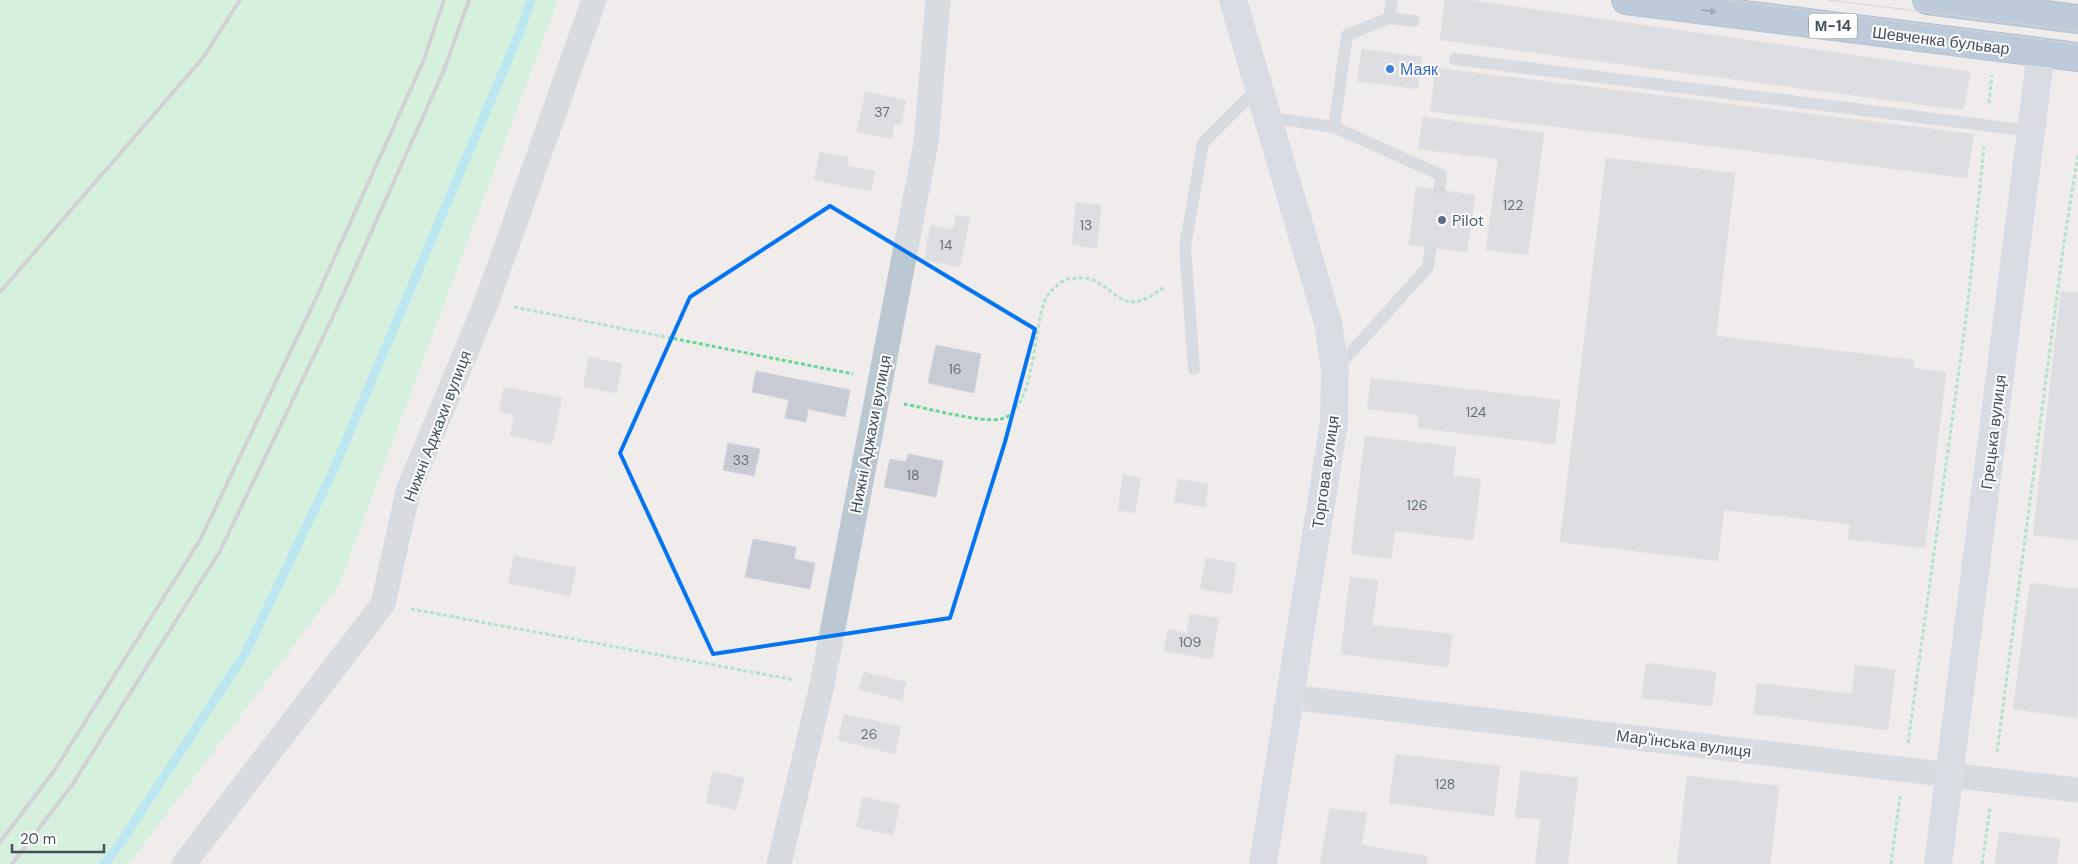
<svg xmlns="http://www.w3.org/2000/svg" width="2078" height="864" font-family="'DM Sans',sans-serif">
<style>
.green{fill:#b4f3cb}
.lines{fill:none;stroke-linecap:round;stroke-linejoin:round}
.stream{stroke:#7ce0f6;stroke-width:9}
.building{fill:#c8cbd3;stroke:#d0d3d9}
.highway-casing{stroke:#698cae;stroke-width:30}
.path{stroke:#69d59c;stroke-width:3;stroke-dasharray:4 2.5;stroke-linecap:butt}
.lane{stroke:#bbc8d1;stroke-width:12}
.street{stroke:#bbc8d1;stroke-width:25}
.secondary{stroke:#bccbd8;stroke-width:28}
.highway{stroke:#7ea1c2;stroke-width:28}
.tram{stroke:#aeb2b8;stroke-width:1}
.rail{stroke:#aeb2b8;stroke-width:4}
.oneway{fill:#495966}
.marked{fill:none;stroke:#0474f1;stroke-width:4;stroke-linejoin:round}
.shop-dot{fill:#3f7fe0;stroke:#fff;stroke-width:2}
.service-dot{fill:#5c6f8a;stroke:#fff;stroke-width:2}
.labels{text-anchor:middle;stroke-width:4;stroke-linejoin:round;paint-order:stroke}
.number-label{font-size:14px;fill:#64707a}
.shield{fill:#fff;stroke:#7b858d;stroke-width:1}
.shield-label{font-size:15px;font-weight:bold;fill:#43515c}
.street-label{font-size:16px;fill:#43515c;stroke:#fff}
.shop-label{font-size:16px;fill:#366cbe;stroke:#fff;text-anchor:start}
.service-label{font-size:16px;fill:#4e5e75;stroke:#fff;text-anchor:start}
</style>
<rect width="100%" height="100%" fill="#f0ecec"/>
<path class="green" d="M0,0h558l-219,585 -210,279h-129z"/>
<g class="lines">
<path class="stream" d="M104,864l16,-20 126,-192 87,-181 186,-437 12,-34"/>
</g>
<g class="building">
<path d="M1445,0h24l502,72 -8,38 -523,-70z"/>
<path d="M1362,49l60,8 -4,32 -61,-8z"/>
<path d="M1436,68l538,66 -7,44 -537,-67z"/>
<path d="M865,92l41,8 -5,25 -7,-1 -2,15 -35,-7z"/>
<path d="M1423,117l121,16 -16,122 -42,-5 12,-91 -80,-10z"/>
<path d="M820,152l29,5 -2,9 28,5 -4,20 -57,-11z"/>
<path d="M1606,158l129,15 -19,163 198,24 -1,8 33,4 -21,176 -77,-9 2,-15 -126,-14 -6,51 -158,-19z"/>
<path d="M1416,187l59,8 -8,57 -58,-7z"/>
<path d="M1076,202l25,3 -4,43 -25,-3z"/>
<path d="M956,215l14,3 -10,49 -36,-7 7,-35 22,5z"/>
<path d="M2061,291l17,2v247l-45,-5z"/>
<path d="M936,345l45,9 -7,39 -46,-10z"/>
<path d="M589,357l33,7 -6,29 -33,-6z"/>
<path d="M756,371l94,19 -5,27 -37,-8 -2,13 -21,-4 4,-18 -37,-8z"/>
<path d="M1371,378l189,22 -5,44 -137,-16 1,-13 -52,-6z"/>
<path d="M504,387l58,11 -10,46 -42,-8 4,-21 -15,-3z"/>
<path d="M1365,436l91,11 -3,29 28,3 -8,61 -78,-9 -4,28 -40,-5z"/>
<path d="M728,443l32,6 -6,27 -31,-6z"/>
<path d="M908,454l35,7 -7,36 -52,-10 6,-28 16,3z"/>
<path d="M1123,474l18,4 -6,35 -17,-3z"/>
<path d="M1178,479l30,5 -3,23 -31,-5z"/>
<path d="M753,539l43,8 -2,12 21,4 -5,26 -65,-12z"/>
<path d="M514,556l62,12 -6,28 -62,-13z"/>
<path d="M1206,558l30,5 -4,31 -32,-5z"/>
<path d="M1350,577l28,3 -6,45 80,9 -4,33 -107,-13z"/>
<path d="M2030,583l48,6 -1,129 -64,-9z"/>
<path d="M1190,614l29,4 -7,41 -48,-8 4,-22 19,4z"/>
<path d="M1646,663l70,9 -4,34 -70,-8z"/>
<path d="M1855,665l40,5 -7,60 -134,-16 3,-31 95,11z"/>
<path d="M864,672l42,10 -4,18 -43,-10z"/>
<path d="M844,714l57,13 -6,27 -57,-14z"/>
<path d="M1396,754l104,12 -6,50 -105,-13z"/>
<path d="M713,771l31,7 -8,32 -30,-7z"/>
<path d="M1521,771l57,7 -10,86h-33l6,-45 -26,-2z"/>
<path d="M1687,776l92,10 -9,78h-93z"/>
<path d="M863,797l37,8 -7,30 -37,-8z"/>
<path d="M1330,808l37,5 -6,32 67,11 -2,8h-106z"/>
<path d="M1999,832l61,7 -3,25h-62z"/>
</g>
<g class="lines">
<g class="highway-casing">
<g id="highway">
<path d="M1626,0l452,57"/>
<path d="M1927,0l151,19"/>
</g>
</g>
<g class="path">
<path d="M1989,103l3,-28"/>
<path d="M514,307l339,67"/>
<path d="M904,404c23,4 76,19 97,15 33,-7 33,-89 43,-116 3,-9 11,-17 19,-22 4,-3 10,-2 15,-3 37,-3 39,49 87,8"/>
<path d="M411,609l384,71"/>
<path d="M1908,743l59,-432 17,-164"/>
<path d="M1997,752l67,-510 14,-87"/>
<path d="M1891,864l9,-68"/>
<path d="M1982,864l8,-56"/>
</g>
<g class="lane">
<path d="M1389,18l25,3"/>
<path d="M1455,59l576,72"/>
<path d="M1267,117l67,10 107,48 -2,15"/>
<path d="M1334,127l13,-92 42,-17 3,-18"/>
<path d="M1194,369l-9,-123 18,-103 56,-56"/>
<path d="M1336,369l92,-102 3,-20"/>
</g>
<g class="street">
<path d="M1290,697l788,93"/>
<path d="M184,864l199,-260 25,-113 79,-190 107,-301"/>
<path d="M779,864l43,-179 104,-542 12,-143"/>
</g>
<g class="secondary">
<path d="M1233,0l95,323 7,47 -1,53 -71,441"/>
<path d="M1938,864l103,-812"/>
</g>
<use href="#highway" class="highway"/>
<g class="tram">
<path d="M1727,0l351,44"/>
<path d="M1828,0l250,31"/>
</g>
<g class="rail">
<path d="M0,292l202,-233 38,-59"/>
<path d="M0,842l54,-71 146,-231 117,-244 106,-234 21,-62"/>
<path d="M12,864l60,-79 148,-234 118,-245 106,-236 25,-70"/>
</g>
</g>
<defs><path id="oneway-solid" d="M-6-.8H1V-3.2L6.5 0L1 3.2V.8H-6Z" transform="scale(1.25)"/></defs>
<use class="oneway" href="#oneway-solid" transform="translate(1709 11) rotate(7)"/>
<path d="M0 0H2078V864H0ZM830,206l205,123 -30,113 -55,176 -237,36 -93,-201 70,-156z" fill="#f0ecec" fill-opacity=".55" fill-rule="evenodd"/>
<path class="marked" d="M830,206l205,123 -30,113 -55,176 -237,36 -93,-201 70,-156z"/>
<circle class="shop-dot" cx="1390" cy="69" r="5"/>
<circle class="service-dot" cx="1442" cy="220" r="5"/>
<g class="labels">
<g class="number-label">
<text x="882" y="117">37</text>
<text x="1513" y="210">122</text>
<text x="1086" y="230">13</text>
<text x="946" y="250">14</text>
<text x="955" y="374">16</text>
<text x="1476" y="417">124</text>
<text x="741" y="465">33</text>
<text x="913" y="480">18</text>
<text x="1417" y="510">126</text>
<text x="1190" y="647">109</text>
<text x="869" y="739">26</text>
<text x="1445" y="789">128</text>
</g>
<rect class="shield" x="1809" y="13.5" width="48" height="25" rx="4"/>
<g class="shield-label">
<text x="1833" y="31">М-14</text>
</g>
<g class="street-label">
<text transform="translate(1941 40) rotate(7)" y="6">Шевченка бульвар</text>
<text transform="translate(437 426) rotate(-69)" y="6">Нижні Аджахи вулиця</text>
<text transform="translate(1993 432) rotate(-83)" y="6">Грецька вулиця</text>
<text transform="translate(870 434) rotate(-79)" y="6">Нижні Аджахи вулиця</text>
<text transform="translate(1325 472) rotate(-82)" y="6">Торгова вулиця</text>
<text transform="translate(1684 743) rotate(7)" y="6">Мар'їнська вулиця</text>
</g>
<g class="shop-label">
<text x="1400" y="75">Маяк</text>
</g>
<g class="service-label">
<text x="1452" y="226">Pilot</text>
</g>
</g>
<path d="M12 844v8h92v-8" fill="none" stroke="#43515c" stroke-width="2.5"/>
<text x="20" y="844" font-size="15" fill="#43515c" stroke="#ffffff" stroke-width="4" paint-order="stroke">20 m</text>
</svg>
